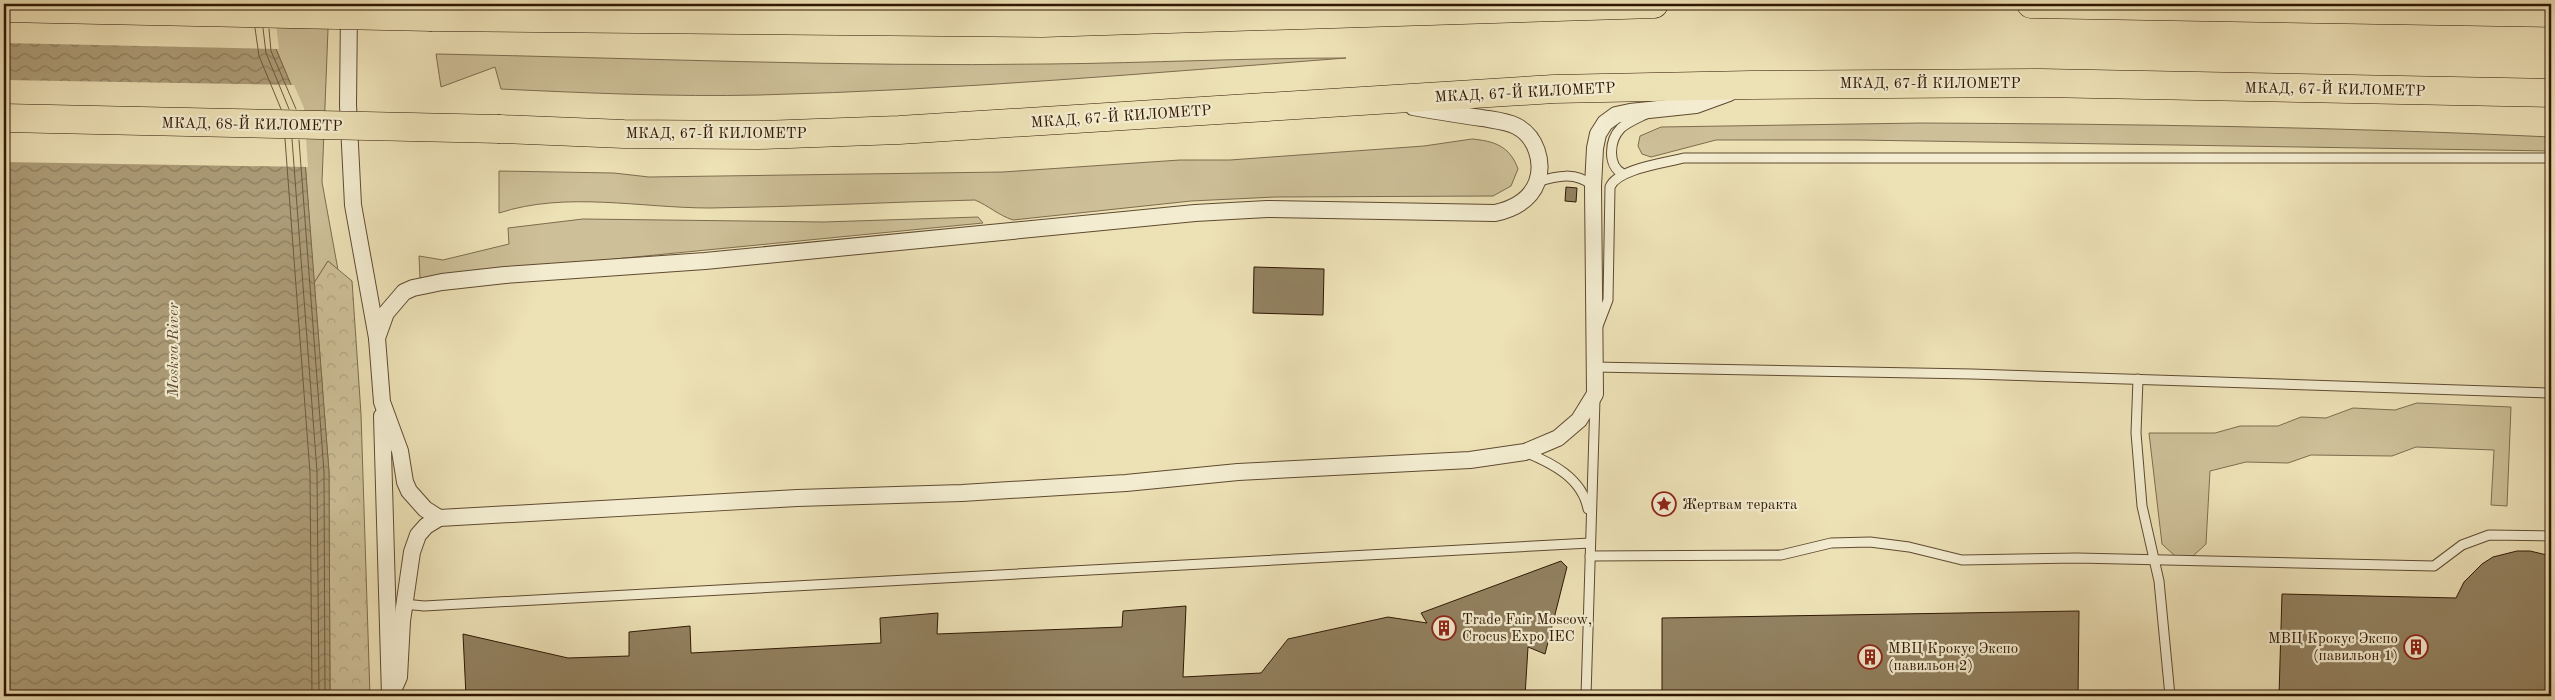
<svg xmlns="http://www.w3.org/2000/svg" width="2555" height="700" font-family="'Old Standard TT',serif">
<style>
.grass{fill:#cdbf98;stroke:#7e6c4e}
.forest{fill:url(#forest-crowns);stroke:#7e6c4e}
.water{fill:url(#water-waves);stroke:#7b684a}
.pier{fill:#ede1b6}
.lines{fill:none;stroke-linecap:round;stroke-linejoin:round}
.shore{stroke:#6e5a3e;stroke-width:1}
.building{fill:#928160;stroke:#301803}
.lane-casing{stroke:#5f4a30;stroke-width:11}
.street-casing{stroke:#5f4a30;stroke-width:18}
.highway-casing{stroke:#301803;stroke-width:29}
.lane{stroke:#f3ecd0;stroke-width:9}
.street{stroke:#f3ecd0;stroke-width:16}
.highway{stroke:#ede1b6;stroke-width:28}
.highway-bridge-casing{stroke:#301803;stroke-width:29;stroke-linecap:butt}
.highway-bridge{stroke:#ede1b6;stroke-width:28}
.labels{text-anchor:middle;stroke-width:4.5;stroke-linejoin:round;paint-order:stroke}
.street-label{font-size:15px;fill:#301803;stroke:#f3ecd0}
.poi-label{font-size:15px;fill:#301803;stroke:#f3ecd0;text-anchor:start}
.water-label{font-size:16px;font-style:italic;fill:#624d32;stroke:#f3ecd0}
</style>
<defs>
<pattern id="forest-crowns" width="20" height="18" patternUnits="userSpaceOnUse" patternTransform="scale(1.25)"><rect width="20" height="18" fill="#cdbf98"/><path d="M2 6a3 3 0 1 1 6 0M12 15a3 3 0 1 1 6 0" fill="none" stroke="#b0a381"/></pattern>
<pattern id="water-waves" width="16" height="10" patternUnits="userSpaceOnUse" patternTransform="scale(1.25)"><rect width="16" height="10" fill="#ad9d79"/><path d="M0 5q4-4 8 0t8 0" fill="none" stroke="#8d7f61"/></pattern>
</defs>
<rect width="100%" height="100%" fill="#ede1b6"/>
<filter id="stains"><feTurbulence type="fractalNoise" baseFrequency=".004" numOctaves="4"/><feColorMatrix values="0 0 0 0 .2 0 0 0 0 .09 0 0 0 0 .02 0 0 0 .5 -.17"/></filter>
<radialGradient id="worn" r=".72"><stop offset=".6" stop-color="#630" stop-opacity="0"/><stop offset="1" stop-color="#630" stop-opacity=".3"/></radialGradient>
<g class="grass">
<path d="M329,4l-7,178 16,88 -10,-9 -14,22 -13,-174 -25,-60 -4,-41z"/>
<path d="M436,54c204,4 409,13 613,10 99,-1 198,-6 297,-6 -195,15 -390,32 -586,37 -86,2 -173,-2 -259,-6l-6,-22 -54,20z"/>
<path d="M1921,123c210,1 420,4 630,14v14l-693,-11h-142l-65,17 -9,-3 -4,-8 2,-10 21,-9z"/>
<path d="M1472,139c22,2 38,7 46,30l-7,17 -18,10 -218,1 -84,4 -178,19c-15,-5 -24,-14 -38,-20 -88,2 -177,7 -265,8 -70,0 -144,-17 -211,5v-42l115,2 35,4 354,-5 177,-12h50l194,-14z"/>
<path d="M978,217l5,6 -563,55 -1,-22 24,4 66,-16 -1,-16 75,-9 241,3z"/>
<path d="M2550,402h1v104h-5z"/>
<path d="M2417,403l94,4 -4,99 -16,-1 3,-55 -78,-3 -24,9 -81,-1 -23,8 -42,-1 -36,9 -4,73 -13,12h-18l-13,-12 -13,-111h66l25,-7h38l23,-9 25,1 27,-10 42,2z"/>
</g>
<path class="forest" d="M328,261l24,20 9,133 9,282h-40l-1,-224 -15,-189z"/>
<path class="water" d="M4,4l268,4 4,41 25,60 28,363 1,224h-326z"/>
<g class="pier">
<path d="M4,4l270,4 5,41 -275,-6z"/>
<path d="M4,80l290,5 10,23 4,59 -304,-5z"/>
</g>
<g class="lines">
<g class="shore">
<path d="M255,28l4,28 22,53"/>
<path d="M263,28l3,25 23,56"/>
<path d="M269,29l2,22 25,58"/>
<path d="M285,139l25,334 2,223"/>
<path d="M292,139l25,333 2,224"/>
<path d="M299,140l25,332 1,224"/>
</g>
</g>
<g class="building">
<path d="M1566,187l11,1 -1,14 -11,-1z"/>
<path d="M1254,267l70,2 -1,46 -70,-2z"/>
<path d="M2517,551h13l21,5v140h-272l3,-102 174,4 8,-16 18,-18 11,-7z"/>
<path d="M1561,561l6,6 -22,87 -17,-7 -3,49h-1059l-3,-62 105,24 61,-2v-24l61,-6 1,27 190,-10 -1,-25 58,-5 -1,21 185,-7 1,-16 63,-5 -3,71 78,-4 27,-34 100,-22 39,6 -6,-10z"/>
<path d="M2079,611l-1,85h-416v-78z"/>
</g>
<g class="lines">
<g class="lane-casing">
<g id="lane">
<path d="M1623,174c-16,-8 -14,-34 -2,-46 7,-6 17,-10 25,-14"/>
<path d="M1537,182c19,-6 39,-11 56,4"/>
<path d="M1598,326l10,-26 2,-113c7,-18 55,-24 74,-29h867"/>
<path d="M1594,367l378,7 579,19"/>
<path d="M2138,379l-2,54 6,73 17,75 11,115"/>
<path d="M1525,452c27,11 57,26 63,57"/>
<path d="M1590,556l191,-1 50,-12 39,-1 39,5 53,13 115,-2 357,8 28,-21 27,-10 62,1"/>
<path d="M404,604l20,2 1166,-63"/>
<path d="M1586,696l9,-297"/>
</g>
</g>
<g class="street-casing">
<g id="street">
<path d="M349,8l-1,97 5,100 24,133 5,64 18,49 5,31 4,9 16,18 14,9 358,-20 165,-5 164,-10 112,-11 232,-12 55,-8 33,-14 21,-18 16,-26 -2,-208 2,-38 3,-14 7,-11 11,-8 14,-3 66,-7 33,-12"/>
<path d="M377,338l9,-25 18,-21 9,-4 29,-6 63,-7 200,-14 490,-48 72,-4 228,4c18,-4 35,-12 42,-31 7,-20 -1,-46 -21,-56 -10,-5 -23,-6 -34,-8 -23,-3 -46,-7 -69,-11"/>
<path d="M382,416l8,280"/>
<path d="M395,686l4,-9 3,-56 10,-69 6,-17 8,-9 13,-8"/>
</g>
</g>
<g class="highway-casing">
<g id="highway">
<path d="M2031,4l520,9"/>
<path d="M432,17l610,6 612,-19"/>
<path d="M500,129l124,5 135,1 140,-5 655,-41 197,-4 290,-2 510,10"/>
</g>
</g>
<use href="#lane" class="lane"/>
<use href="#street" class="street"/>
<use href="#highway" class="highway"/>
<g class="highway-bridge-casing">
<g id="highway-bridge">
<path d="M4,8l428,9"/>
<path d="M4,118l496,11"/>
</g>
</g>
<use href="#highway-bridge" class="highway-bridge"/>
</g>
<defs>
<g id="sight-ring" transform="scale(1.25)"><circle r="9.5" fill="#f3ecd0" stroke="#8f2418" stroke-width="1.5"/><path d="M0-6L1.8-2.2L6-1.7L2.9 1.2L3.7 5.4L0 3.3L-3.7 5.4L-2.9 1.2L-6-1.7L-1.8-2.2Z" fill="#8f2418"/></g>
<g id="building-ring" transform="scale(1.25)"><circle r="9.5" fill="#f3ecd0" stroke="#8f2418" stroke-width="1.5"/><path d="M-4-6H4V6H1V3H-1V6H-4ZM-2.5-4.3h1.7v1.8h-1.7ZM.8-4.3h1.7v1.8H.8ZM-2.5-1h1.7V.8h-1.7ZM.8-1h1.7V.8H.8Z" fill="#8f2418"/></g>
</defs>
<g fill-rule="evenodd">
<use href="#sight-ring" x="1664" y="504"/>
<use href="#building-ring" x="1444" y="628"/>
<use href="#building-ring" x="2416" y="647"/>
<use href="#building-ring" x="1870" y="657"/>
</g>
<g class="labels">
<g class="street-label">
<text x="1930" y="88">МКАД, 67-Й КИЛОМЕТР</text>
<text transform="translate(2335 89) rotate(1)" y="5">МКАД, 67-Й КИЛОМЕТР</text>
<text transform="translate(1525 92) rotate(-3)" y="5">МКАД, 67-Й КИЛОМЕТР</text>
<text transform="translate(1121 116) rotate(-4)" y="5">МКАД, 67-Й КИЛОМЕТР</text>
<text transform="translate(252 124) rotate(1)" y="5">МКАД, 68-Й КИЛОМЕТР</text>
<text x="716" y="138">МКАД, 67-Й КИЛОМЕТР</text>
</g>
<g class="poi-label">
<text x="1682" y="509">Жертвам теракта</text>
<text x="1462" y="624">Trade Fair Moscow,<tspan x="1462" dy="17">Crocus Expo IEC</tspan></text>
<text x="2398" y="643" text-anchor="end">МВЦ Крокус Экспо<tspan x="2398" dy="17">(павильон 1)</tspan></text>
<text x="1888" y="653">МВЦ Крокус Экспо<tspan x="1888" dy="17">(павильон 2)</tspan></text>
</g>
<g class="water-label">
<text transform="translate(172 350) rotate(-90)" y="6">Moskva River</text>
</g>
</g>
<rect width="2555" height="700" fill="none" stroke="#ede1b6" stroke-width="20"/>
<rect x="5" y="5" width="2545" height="690" fill="none" stroke="#301803" stroke-width="2.5"/>
<rect x="10" y="10" width="2535" height="680" fill="none" stroke="#301803"/>
<rect width="100%" height="100%" filter="url(#stains)"/>
<rect width="100%" height="100%" fill="url(#worn)"/>
</svg>
